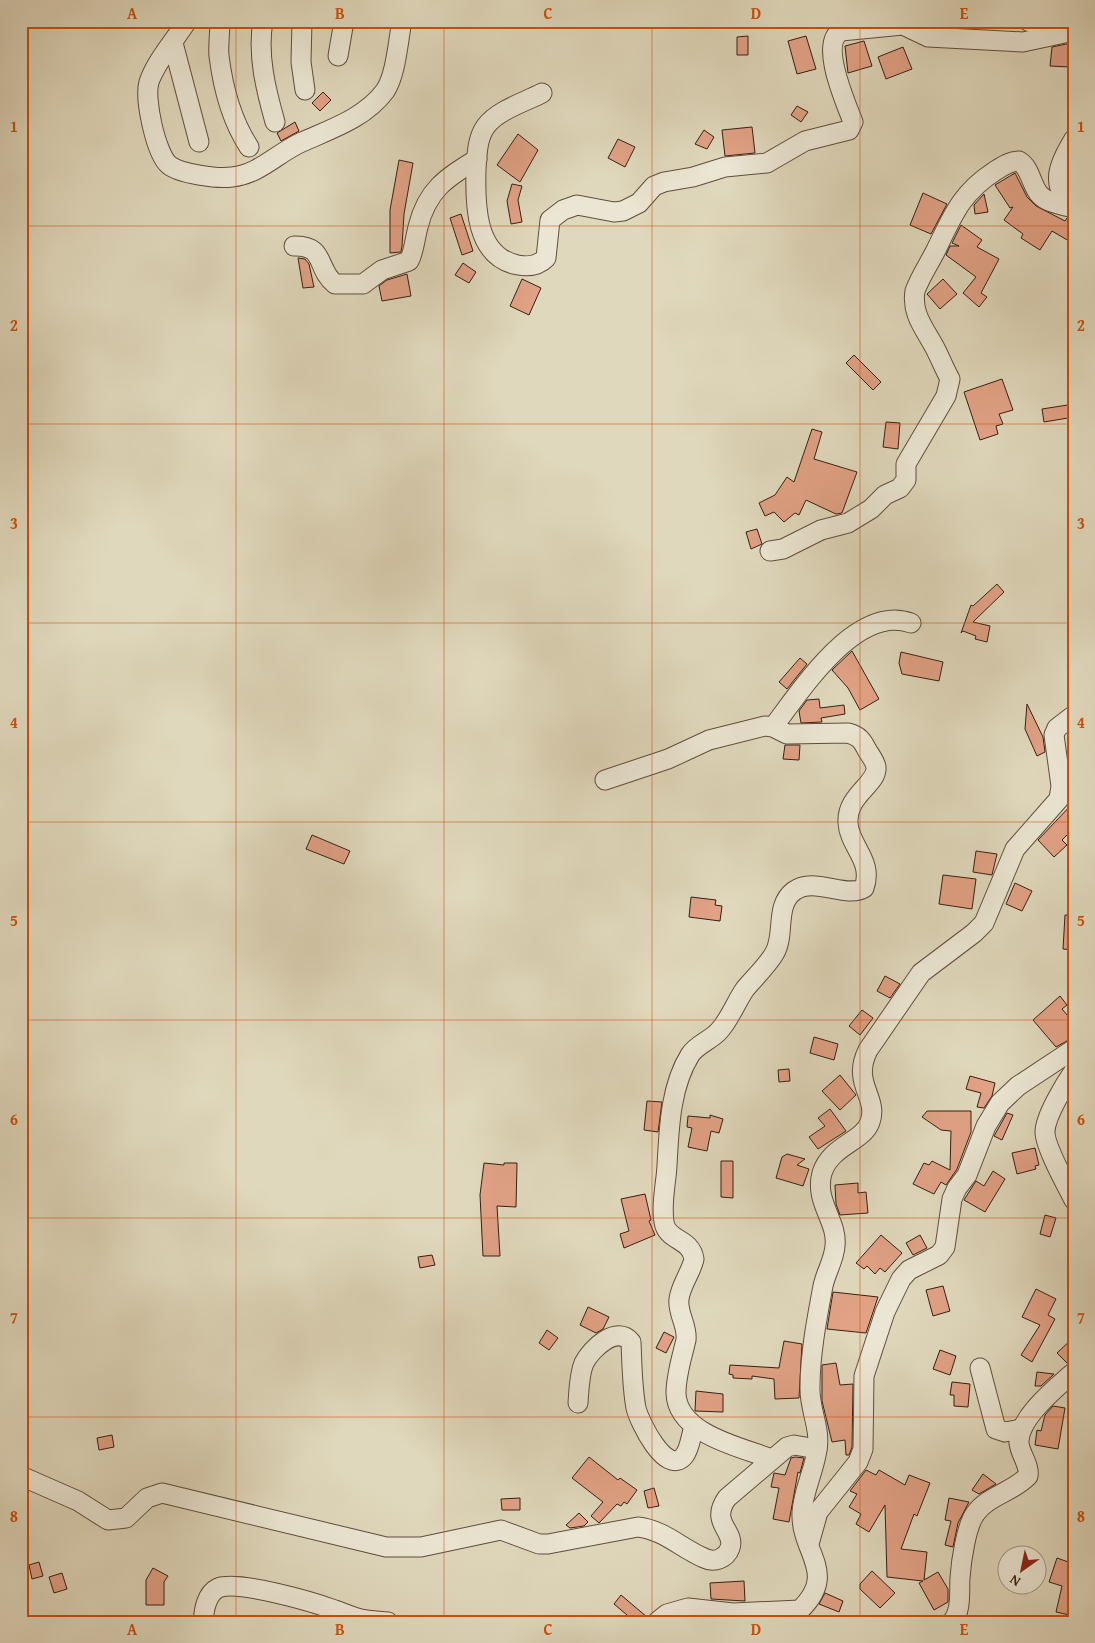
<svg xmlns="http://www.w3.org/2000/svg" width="1095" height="1643" font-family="'Gentium Book Plus',serif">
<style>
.building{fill:#e1a285;stroke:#371f13}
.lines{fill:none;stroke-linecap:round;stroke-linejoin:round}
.minor-casing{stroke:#614d3d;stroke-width:21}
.minor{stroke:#ebe6d3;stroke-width:19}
.grid{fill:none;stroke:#cd500d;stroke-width:1;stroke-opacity:0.55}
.neatline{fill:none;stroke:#cd500d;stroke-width:2}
.grid-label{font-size:16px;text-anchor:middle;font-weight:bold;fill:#cd500d}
</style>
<rect width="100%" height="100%" fill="#e0d8bc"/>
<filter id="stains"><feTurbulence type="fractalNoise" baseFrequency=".004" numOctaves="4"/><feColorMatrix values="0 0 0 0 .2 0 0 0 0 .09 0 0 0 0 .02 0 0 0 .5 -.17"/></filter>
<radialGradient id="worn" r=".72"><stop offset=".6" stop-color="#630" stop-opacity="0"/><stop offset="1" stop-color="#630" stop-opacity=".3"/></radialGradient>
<g class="building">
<path d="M748,36v19h-11v-18z"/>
<path d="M806,36l10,33 -19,5 -9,-33z"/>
<path d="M864,41l8,25 -24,7 -3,-27z"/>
<path d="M1071,43l-1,24 -20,-1 2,-19z"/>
<path d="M903,47l9,22 -26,10 -8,-22z"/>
<path d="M323,92l8,8 -11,11 -8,-8z"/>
<path d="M797,106l11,6 -7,10 -10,-7z"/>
<path d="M295,122l4,9 -18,10 -4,-8z"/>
<path d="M752,127l3,26 -30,3 -3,-26z"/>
<path d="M704,130l10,7 -7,12 -12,-5z"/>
<path d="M518,134l20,16 -18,32 -23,-17z"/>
<path d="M618,139l17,8 -10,20 -17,-9z"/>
<path d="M399,160l14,3 -9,51 -2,32 -1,6 -11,1v-43z"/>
<path d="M1015,173l12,24 9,9 29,15 2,-3 7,2v24l-22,-13 -12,19 -19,-12 2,-4 -19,-14 9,-13 -3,1 -15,-23z"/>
<path d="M512,184l10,2 -4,14 4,22 -11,2 -4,-23z"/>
<path d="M923,193l24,11 -16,30 -21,-9z"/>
<path d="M984,194l4,18 -13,2 -1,-9z"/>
<path d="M461,214l12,37 -11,4 -12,-37z"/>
<path d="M961,225l21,15 -5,7 22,12 -18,34 6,4 -8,10 -16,-14 13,-16 -30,-22 4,-9h9l-7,-3z"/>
<path d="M298,258l7,1 4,5 5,23 -11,1z"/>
<path d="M463,263l13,9 -7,11 -14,-8z"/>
<path d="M407,274l4,22 -29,5 -3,-15 8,-6z"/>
<path d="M522,279l19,9 -12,27 -19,-9z"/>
<path d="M943,279l14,15 -17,15 -13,-15z"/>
<path d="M854,355l27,27 -8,8 -27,-27z"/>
<path d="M1002,379l11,31 -14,4 4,10 -7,2 2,8 -18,6 -16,-48z"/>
<path d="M1074,404v13l-30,5 -2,-13z"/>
<path d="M886,422l14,1 -2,26 -15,-2z"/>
<path d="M812,429l10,3 -8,27 43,13 -15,41 -6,1 -30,-14 -7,15 -4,-2 -11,9 -10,-10 -9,4 -6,-13 16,-8 12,-18 7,5z"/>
<path d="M757,529l5,15 -11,5 -5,-17z"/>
<path d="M997,584l7,8 -31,30 17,4 -3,16 -12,-3 1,-3 -13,-5 -2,2 10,-28 2,1z"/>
<path d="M852,651l27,48 -19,11 -12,-22 -16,-18z"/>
<path d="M901,652l42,10 -4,19 -37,-7 -3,-11z"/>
<path d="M800,658l7,6 -20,25 -8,-7z"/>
<path d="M819,699l1,9 24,-3 1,9 -24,4 1,4 -21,1 -2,-12 8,-11z"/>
<path d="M1027,704l16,33 2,15 -8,4 -12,-27z"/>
<path d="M785,745h15l-1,15 -16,-1z"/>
<path d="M1074,802v26l-12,12 5,5 -13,12 -16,-17z"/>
<path d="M312,835l38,16 -6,13 -38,-15z"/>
<path d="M976,851l21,3 -5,21 -19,-3z"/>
<path d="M943,875l33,4 -4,30 -33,-5z"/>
<path d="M1015,883l17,8 -10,20 -16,-7z"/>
<path d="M691,897l25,3 -1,5 7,1 -2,15 -31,-4z"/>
<path d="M1065,915h9v35l-11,-1z"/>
<path d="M885,976l15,8 -10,14 -13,-7z"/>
<path d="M1060,996l7,9 -5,4 12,14v14l-18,10 -23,-27z"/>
<path d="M862,1010l11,8 -13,17 -11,-9z"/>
<path d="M814,1037l24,7 -4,16 -24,-7z"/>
<path d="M789,1069l1,12 -11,1 -1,-12z"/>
<path d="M840,1075l16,20 -16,15 -18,-19z"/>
<path d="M970,1076l25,7 -3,13 -8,12 -7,-1 4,-14 -15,-4z"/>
<path d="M647,1101l15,1 -4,30 -14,-2z"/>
<path d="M830,1109l16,22 -28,18 -9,-12 16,-11 -7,-8z"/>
<path d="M927,1111h44v21l-14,37 -11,16 -5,-3 -7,12 -21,-10 11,-21 5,2 3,-4 18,9 1,-39 -10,-1 -19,-13z"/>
<path d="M1007,1113l6,2 -11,25 -8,-4z"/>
<path d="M710,1115l13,4 -4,14 -8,-2 -4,20 -19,-4 4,-19 -5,-1 1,-11 22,2z"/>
<path d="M1035,1148l4,17 -4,1 1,3 -19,5 -5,-21z"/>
<path d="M787,1154l18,5 -8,6 12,4 -6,17 -27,-8 6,-21z"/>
<path d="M721,1161h12v37l-12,-1z"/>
<path d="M484,1163l20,2v-2h13l-1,44 -19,-1 3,50h-17l-3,-61z"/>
<path d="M993,1171l12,8 -20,33 -21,-12 12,-19 8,5z"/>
<path d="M858,1183v10l8,-1 2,21 -28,2 -4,-11 -1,-19z"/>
<path d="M645,1194l6,26 -2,1 6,14 -31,13 -4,-14 9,-3 -8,-32z"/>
<path d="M1045,1215l11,3 -6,19 -10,-3z"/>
<path d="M881,1235l21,18 -17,19 -5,-4 -5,6 -8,-8 -3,3 -8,-6z"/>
<path d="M920,1235l7,13 -14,7 -7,-12z"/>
<path d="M432,1255l3,10 -15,3 -2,-11z"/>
<path d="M943,1286l7,25 -17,5 -7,-26z"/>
<path d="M1036,1289l20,10 -8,16 7,4 -23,43 -11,-7 19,-30 -18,-8z"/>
<path d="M833,1292l45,5 -12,36 -39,-4z"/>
<path d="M588,1307l21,10 -6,12 -7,4 -16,-8z"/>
<path d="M547,1330l11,8 -9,12 -10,-7z"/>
<path d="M664,1332l10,5 -8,16 -10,-5z"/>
<path d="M1074,1337v24l-7,2 -10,-10z"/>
<path d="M784,1341l18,3 -3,54 -24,1 -1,-20 -22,-3v3l-19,-1v-3l-4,-1 1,-9 49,3z"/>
<path d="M940,1350l16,6 -6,19 -17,-6z"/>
<path d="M836,1363l4,22 13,-1 -1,63 -3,8h-3l-1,-15 -13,2 -10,-41v-36z"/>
<path d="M1037,1372l17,2 -13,12h-6z"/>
<path d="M952,1382l18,2 -2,23 -14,-1v-11h-4z"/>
<path d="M696,1391l27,3v18l-28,-1z"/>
<path d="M1053,1406l12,2 -7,41 -23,-4 2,-15 4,1 4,-16z"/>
<path d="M112,1435l2,12 -15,3 -2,-12z"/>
<path d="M589,1457l29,23 2,-2 17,12 -10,14 -3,-2 -3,4 -4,-2 -18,19 -8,-7 12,-14 -31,-24z"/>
<path d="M795,1457l9,1 -4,15 -2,-1 -9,50 -16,-3 6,-31 -8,-1 3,-14 11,2 6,-17z"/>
<path d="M866,1470l10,5 3,-5 26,15 4,-10 21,8 -13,33 -3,-2 -13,35 26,3 -3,28 14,-8 10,17v13l-14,8 -15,-27 4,-2 -36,-4 -2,-72 -16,27 -13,-8 5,-10 -12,-7 8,-13 -7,-3z"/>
<path d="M983,1474l13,10 -17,10 -7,-4z"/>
<path d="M654,1488l5,18 -11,2 -4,-17z"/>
<path d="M520,1498v12h-18l-1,-11z"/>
<path d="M949,1498l20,4 -11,21 -5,24 -8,-2 6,-24 -6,-1z"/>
<path d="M579,1513l9,9 -4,4 -14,2 -4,-3z"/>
<path d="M1057,1558l17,6v52l-18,-4 6,-26 -13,-4z"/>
<path d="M39,1562l4,14 -11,3 -3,-14z"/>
<path d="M153,1568l15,8 -4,6v23h-18v-25z"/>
<path d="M872,1571l23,22 -15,15 -20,-19v-5z"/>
<path d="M62,1573l5,16 -13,4 -5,-16z"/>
<path d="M744,1581l1,20 -34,-2 -1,-16z"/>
<path d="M825,1593l18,8 -4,11 -20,-8z"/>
<path d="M621,1595l26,22 -1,5h-25l6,-7 -13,-11z"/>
</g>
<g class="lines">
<g class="minor-casing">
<g id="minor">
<path d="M187,21c-12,19 -31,40 -38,61 -5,17 7,72 20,83 11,9 49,14 63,12 28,-3 45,-24 70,-35 29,-13 63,-24 83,-51 11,-16 13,-50 17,-70"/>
<path d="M220,21c0,12 -2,24 -1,35 4,32 13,65 30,91"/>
<path d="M263,21c-6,34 3,69 12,101"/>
<path d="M302,21l-1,41 4,28"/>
<path d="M1028,21l16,6 19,2"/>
<path d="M173,43l26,99"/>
<path d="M338,56l6,-35"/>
<path d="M542,93c-17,9 -44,17 -56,33 -9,12 -9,29 -10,44 -1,34 -1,87 42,95 11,2 20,1 28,-7l4,-38 13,-10 14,-5 37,7 9,-1 16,-8 15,-17 10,-4 29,-5 32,-10 42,-4 38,-22 44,-11 4,-8c-7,-19 -34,-78 -12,-91l62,-6 25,12 95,5 51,-11"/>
<path d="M1074,139c-16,26 -25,46 0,70"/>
<path d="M294,246c32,-1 22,23 41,38h28l19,-14 27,-9c5,-9 6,-23 9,-34 9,-37 28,-49 59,-68"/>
<path d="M770,551l13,-2 38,-19 27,-7 23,-14 14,-14 15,-7 6,-8v-16l40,-68 4,-17c-5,-9 -9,-19 -14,-29 -10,-20 -25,-35 -21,-59 5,-14 14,-27 21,-41 17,-35 25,-57 59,-79 8,-5 15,-10 24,-10 12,7 12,25 21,34 7,8 23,10 33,13"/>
<path d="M773,727c28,-36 83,-124 138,-104"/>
<path d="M605,780l63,-21 41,-19 56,-14 8,1 14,7 61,-1c11,3 14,7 19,17 3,5 8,11 9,17 2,17 -30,28 -28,56 1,23 26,38 16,65 -18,11 -50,-12 -70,3 -20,15 -8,44 -20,63 -8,13 -19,23 -29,35 -9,13 -15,30 -26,42 -9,10 -22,13 -29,24 -20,32 -21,75 -23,111 -1,18 -7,43 -2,60 5,15 26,13 29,33 -3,14 -13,25 -15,40 -2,14 9,27 7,41 -4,17 -10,35 -10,53 1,41 64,54 96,66"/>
<path d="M1074,1071c-9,13 -28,44 -29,60 -1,14 22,55 29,69"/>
<path d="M980,1368l16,61 9,3 17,-3"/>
<path d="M578,1403c1,-13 1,-28 6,-40 7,-14 33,-39 47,-21 1,22 1,45 5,66 3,13 30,69 48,48 6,-7 7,-21 10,-29"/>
<path d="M21,1476l57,25 30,19 18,-2 21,-20 15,-5 224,54h35l80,-17 38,14h9l90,-17c26,3 43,21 66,31 10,5 22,1 26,-10 6,-17 -21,-25 -3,-50l60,-51 7,-2 23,4"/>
<path d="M809,1544l9,-32 40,-50 5,-13 1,-73 21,-64 16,-33 8,-9 30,-15 6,-8 7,-48 5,-11 10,-13 19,-49 14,-23 18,-17 56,-37"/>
<path d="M203,1622c1,-12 3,-28 15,-34 20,-8 95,14 117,22 9,3 17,7 26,9 8,2 18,2 27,3"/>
<path d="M657,1622l10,-8 21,-6 45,5 67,-3c39,-38 0,-57 2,-98 1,-20 12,-41 15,-62 4,-22 -8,-41 -7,-63 0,-33 7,-69 13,-101 3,-14 11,-26 12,-40 3,-25 -21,-44 -13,-73 9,-28 41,-31 48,-51 9,-25 -19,-38 -2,-72l53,-77 53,-40 10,-10 31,-74 44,-50 2,-13 -7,-51 3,-7 17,-13"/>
<path d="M952,1622c10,-12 7,-30 8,-44 1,-16 6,-51 15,-64 12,-18 38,-22 53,-38 2,-11 -8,-22 -9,-33 -1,-25 38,-56 55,-71"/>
</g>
</g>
<use href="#minor" class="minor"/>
</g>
<path class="grid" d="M236,21v1601M444,21v1601M652,21v1601M860,21v1601M21,226h1053M21,424h1053M21,623h1053M21,822h1053M21,1020h1053M21,1218h1053M21,1417h1053"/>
<rect width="1095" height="1643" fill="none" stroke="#e0d8bc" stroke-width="55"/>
<g transform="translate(1022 1570) rotate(213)"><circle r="24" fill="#ebe6d3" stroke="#a39686"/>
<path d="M0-4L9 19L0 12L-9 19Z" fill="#8f2418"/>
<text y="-8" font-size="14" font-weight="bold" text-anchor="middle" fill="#371f13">N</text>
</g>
<rect x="28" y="28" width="1040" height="1588" class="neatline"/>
<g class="grid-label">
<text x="132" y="19">A</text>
<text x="340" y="19">B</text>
<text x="548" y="19">C</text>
<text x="756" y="19">D</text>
<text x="964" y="19">E</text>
<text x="14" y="132">1</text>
<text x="1081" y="132">1</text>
<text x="14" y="331">2</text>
<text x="1081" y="331">2</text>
<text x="14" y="529">3</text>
<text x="1081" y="529">3</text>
<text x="14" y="728">4</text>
<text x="1081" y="728">4</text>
<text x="14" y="926">5</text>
<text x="1081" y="926">5</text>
<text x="14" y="1125">6</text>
<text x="1081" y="1125">6</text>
<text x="14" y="1323">7</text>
<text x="1081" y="1323">7</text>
<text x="14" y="1522">8</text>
<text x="1081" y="1522">8</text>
<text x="132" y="1635">A</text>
<text x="340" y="1635">B</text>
<text x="548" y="1635">C</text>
<text x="756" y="1635">D</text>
<text x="964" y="1635">E</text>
</g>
<rect width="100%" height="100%" filter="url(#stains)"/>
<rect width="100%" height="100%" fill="url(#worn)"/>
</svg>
